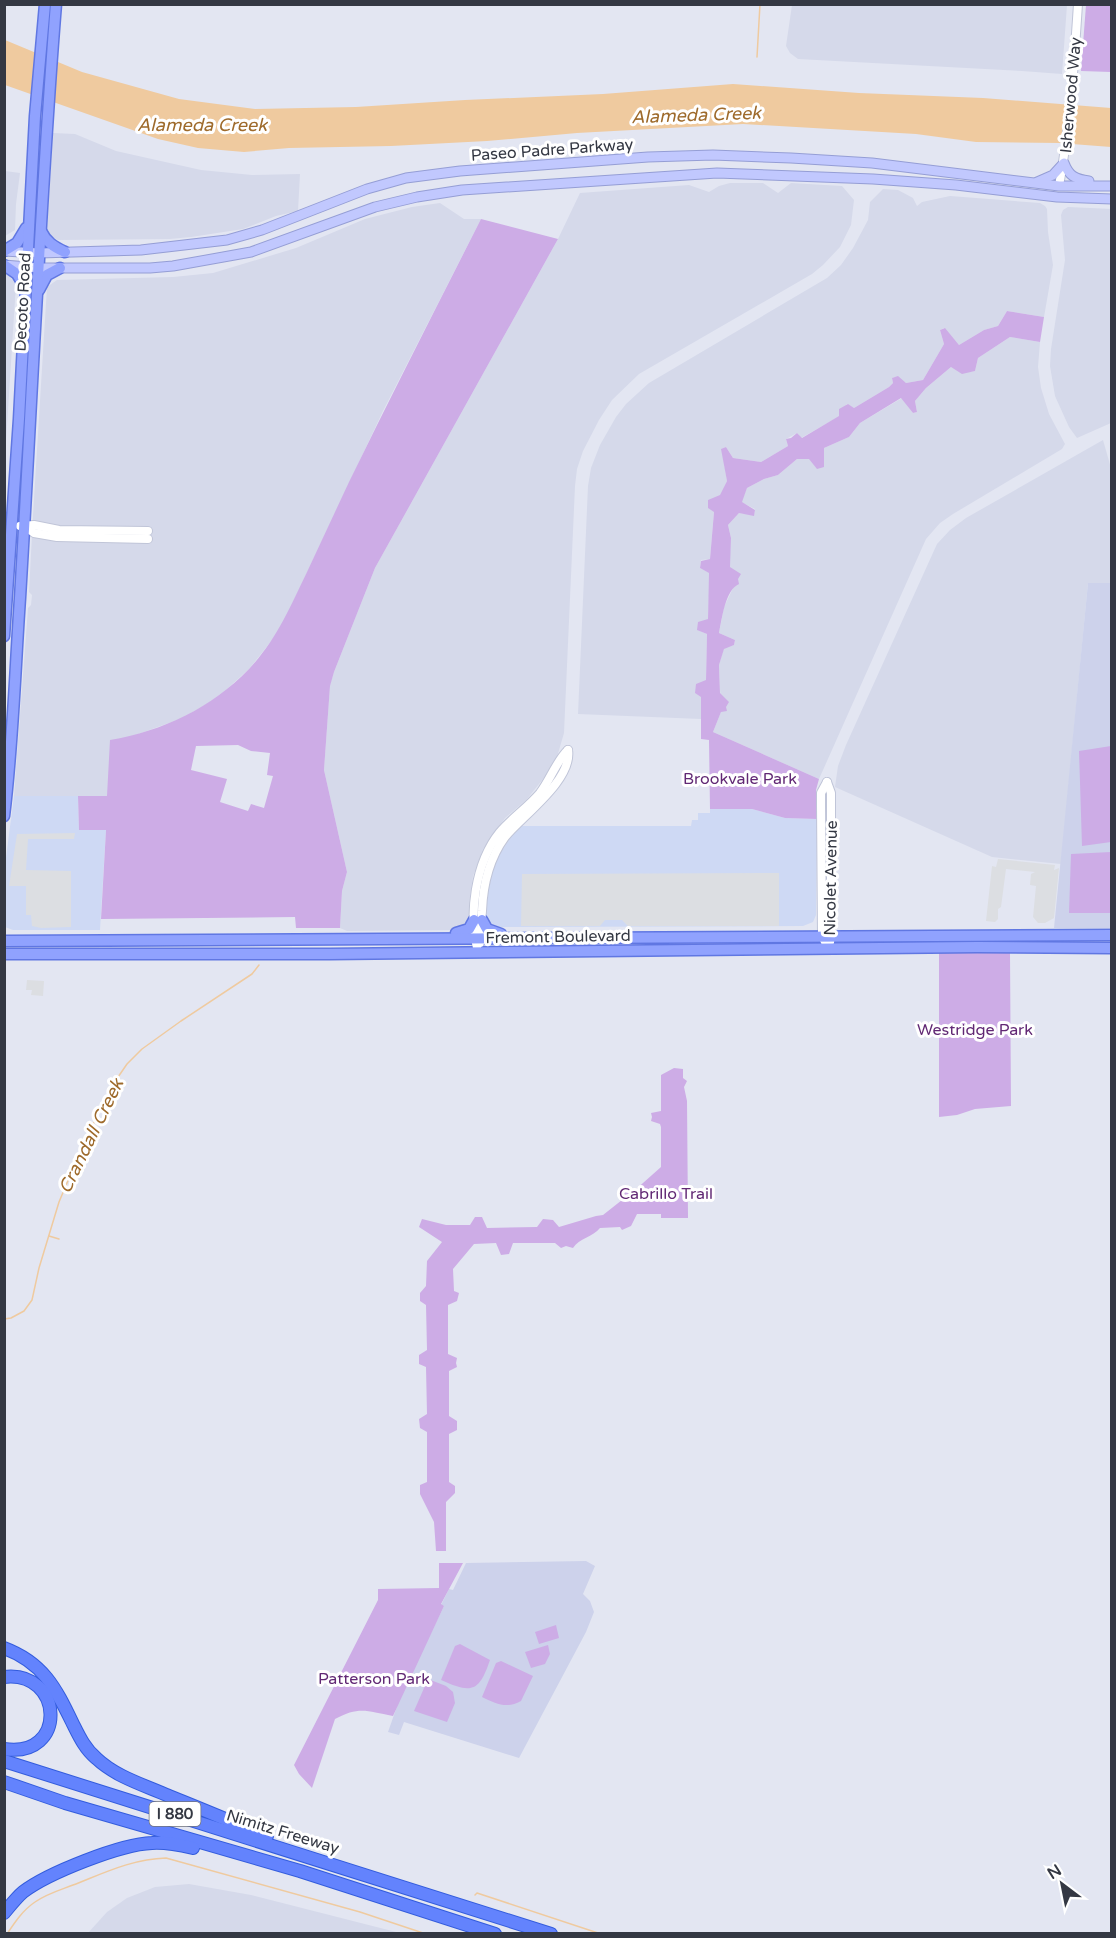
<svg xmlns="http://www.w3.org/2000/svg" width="1116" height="1938" font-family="'Varela Round',sans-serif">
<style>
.residential{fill:#d5d9ea}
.commercial{fill:#ced9f4}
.education{fill:#cdd2eb}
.green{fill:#cdace6;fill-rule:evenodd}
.parking{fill:#dcdee2}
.water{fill:#efca9f}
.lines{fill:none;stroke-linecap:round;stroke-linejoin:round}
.stream{stroke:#efca9f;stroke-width:1.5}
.tertiary-casing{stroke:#c0c5d8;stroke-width:10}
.secondary-casing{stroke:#959ed5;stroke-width:11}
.primary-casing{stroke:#6077e2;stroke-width:13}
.motorway-casing{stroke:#335cdc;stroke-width:14}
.tertiary{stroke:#fff;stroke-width:8}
.secondary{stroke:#c1c8fe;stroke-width:9}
.primary{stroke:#90a2fe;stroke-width:10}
.motorway{stroke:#6383fd;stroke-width:12}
.labels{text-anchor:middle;stroke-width:6;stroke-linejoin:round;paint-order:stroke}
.shield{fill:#fff;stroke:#71747b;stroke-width:1.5}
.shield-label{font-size:15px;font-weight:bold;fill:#343843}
.street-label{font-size:16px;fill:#343843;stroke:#fff}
.park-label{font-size:16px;fill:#612874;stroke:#fff}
.water-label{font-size:18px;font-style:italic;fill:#9e6a2b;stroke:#fff}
</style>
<rect width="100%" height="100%" fill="#e3e6f2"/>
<g class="residential">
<path d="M792,5h275l-5,69 -40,-3 -224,-12 -8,-6 -4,-7z"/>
<path d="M53,133l22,1 41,17 85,19 51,5 48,-1 -2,37 -22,5 -33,13 -52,8 -21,2 -112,1 -7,-3 -4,-10z"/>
<path d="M5,171l15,2 -4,31 -1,26 -10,6z"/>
<path d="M730,183h33l15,10 13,-10 51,3 12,14 -3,25 -11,22 -17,18 -11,9 -173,100 -27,26 -13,20 -16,31 -6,18 -2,17 -11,247 -7,24 -10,17 -20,25 -22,19 -22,31 -10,27 -4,28v16l-12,10 -110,1 -7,-3 2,-37 5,-19 -23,-102 6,-85 4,-13 41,-104 183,-329 22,-46 109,-8 20,7 10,-6z"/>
<path d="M883,189l15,1 15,8 4,8 5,-4 28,-6 90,7 5,3 2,3 1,23 5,33 -9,52 -37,-6 -9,15 -14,4 -25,15 -15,-17 -4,2 4,14 -21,36 -17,3 -10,-6 -4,1 1,5 -4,4 -35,21 -7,-4 -7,12 -39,22 -4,-5 -11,6 2,7 -27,16 -28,-4 -7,-11 -4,2 5,32 -13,30 -4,48 -9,1 -1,8 10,5 -2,46 -9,7 -1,4 9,4 -1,47 -5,16v22l-123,-5 10,-228 3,-18 9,-23 16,-28 10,-13 23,-21 178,-105 14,-13 12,-17 15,-28 2,-18z"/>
<path d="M440,203l24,16h17l-98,192 -103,219 -31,39 -22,20 -20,15 -27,15 -50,18 -23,59h-93l14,-188 3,-3 1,-10 -3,-3 4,-77 14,-228 10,-7 116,-3 40,-4 83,-25 69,-29 47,-12z"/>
<path d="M1068,207l44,2 -1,214 -34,15 -8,-11 -14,-31 -5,-30 1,-17 14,-89 -4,-45 2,-5z"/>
<path d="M5,272l11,12 -11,173z"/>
<path d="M1010,337l30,5 -2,25 3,21 8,26 16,30 -3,5 -109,65 -13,9 -14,16 -107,240 -106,-47 8,-20 -2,-47 5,-17 10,-3 1,-5 -16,-7 5,-26 10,-21 -5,-19 2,-29 -3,-13 11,-12 15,2 1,-6 -14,-7 6,-14 17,-9 14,-4 19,-16h12l15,-11 25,-11 11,-14 42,-25 11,15 4,-1 -2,-11 11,-13 25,-21 18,5 6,-1 3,-13z"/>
<path d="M1103,440l8,28v115h-23l-27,281 -69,-7 -157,-70 3,-21 8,-21 91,-201 13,-14 16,-12z"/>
<path d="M189,1884l62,11 149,38h-312l19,-21 20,-14 28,-11z"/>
</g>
<g class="commercial">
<path d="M14,796h64l1,34h27l-6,100h-87l-8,-3v-62z"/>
<path d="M710,809h42l33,9 32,1 -1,96 -3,7 -10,4 -305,1 -9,-4 -3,-6v-15l5,-27 7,-18 13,-20 10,-11h170l1,-6h6v-7h12z"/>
</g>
<g class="education">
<path d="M1088,583h23v345h-57z"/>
<path d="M586,1561l9,5 -12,28 7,7 4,11 -8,20 -67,126 -115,-36 -5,13 -11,-3 13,-37 43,-89 -3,-1 8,-16 4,1 13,-27z"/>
</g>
<g class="green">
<path d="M1086,5h25v67l-30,-1z"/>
<path d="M481,219l77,20 -183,329 -41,104 -4,14 -6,84 23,102 -5,19 -2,37h-44l-1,-11 -194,2 5,-89h-27l-1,-34h29l3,-56c53,-9 101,-32 139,-71 28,-30 40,-60 58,-97 14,-30 28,-60 42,-90 43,-88 88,-176 132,-263zM238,745l13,6 19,2 -3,22 6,1 -9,32 -13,-4 -3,7 -28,-9 7,-23 -36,-9 5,-24z"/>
<path d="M1007,311l37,6 -4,25 -30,-5 -32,21 -3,13 -13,3 -11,-7 -25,21 -11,13 2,11 -4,1 -12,-15 -41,25 -11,14 -25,11v19l-7,2 -8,-10h-12l-19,16 -14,4 -17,9 -5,14 13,8 -1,6 -15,-3 -11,12 3,13 -1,29 11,7 -3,5 1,5c-14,6 -17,35 -20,49l16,7 -1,5 -10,4 -5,16 1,28 9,9 -3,5 1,4 -6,1 -8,20 106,47 -3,11 1,29 -32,-1 -33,-9h-42l-1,-69 -8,-1v-42l-6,-4 1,-9 10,-4 1,-46 -10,-4 1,-8 10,-3 1,-46 -9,-5 1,-7 9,-2 4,-47 -6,-4v-8l12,-5 7,-14 -6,-32 5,-2 7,11 28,4 27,-16 -2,-7 5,-1 6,-5 5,5 37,-22v-7l9,-5 6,4 35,-21 4,-4 -1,-5 6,-2 8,7 17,-3 21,-36 -4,-14 5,-2 14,17 25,-15 14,-4z"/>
<path d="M1111,746v96l-29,4 -3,-95z"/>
<path d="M1111,852v61h-42l2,-59z"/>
<path d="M939,953h71l1,153 -36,3 -18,6 -18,2z"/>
<path d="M674,1068l9,1v9l4,3 -3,6 3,14 1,117h-27v-4h-24l-6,12 -9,4 -2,-3 -20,1c-7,9 -21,10 -27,20l-7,-2 -5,2 -6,-5h-42l-4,11 -8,1 -5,-12 -22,1 -21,25 1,22 5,2 -2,8 -9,4v49l9,4 -1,5 1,4 -8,4v45l8,5v9l-8,4v48l6,4v7l-9,9v49h-10l-2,-29 -14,-28v-9l7,-3v-50l-7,-4 -1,-9 8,-5 -1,-47 -7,-3v-9l8,-5 -1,-45 -6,-4v-8l6,-7 1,-25 15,-19 -23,-15 3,-8 24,6h24l5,-8h7l5,11 50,-1 6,-8 10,1 6,7 37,-11 7,-1 19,-15v-5l8,-6 4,2 27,-24v-40l-1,-3 -9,-3 1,-4 -1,-4 10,-2v-36z"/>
<path d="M439,1563h24l-22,41 3,2 -51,110c-26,-5 -34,-10 -58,3l-23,69 -13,-14 -5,-9 84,-165v-11l61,-1z"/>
<path d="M556,1625l3,13 -20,6 -4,-12z"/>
<path d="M460,1644l30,16c-11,32 -18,34 -49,20l14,-34z"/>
<path d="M548,1645l2,9 -5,10 -14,4 -6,-16z"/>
<path d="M501,1661l32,15 -12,25c-15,8 -24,3 -39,-4l14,-34z"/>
<path d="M428,1679l18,7 7,6 2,11 -8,19 -33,-11z"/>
</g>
<g class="parking">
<path d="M75,833l-1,6h-46l-2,31 45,1v56l-30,1 -9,-2 -1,-11h-5v-29h-17l8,-52z"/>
<path d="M998,859l57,6 -1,5 5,-2 -5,50 -9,5h-7l-5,-6 3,-31 -6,-1 1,-11 4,-2 -29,-3 -5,38 -3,2v10l-3,3 -9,-1 6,-55 4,1z"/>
<path d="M779,873v53h-151l-6,-6h-17l-5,6h-79l1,-52z"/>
<path d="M27,980l17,1 -1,15 -12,-1 1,-5h-6z"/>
</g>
<path class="water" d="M5,40l77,32 97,27 76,10 101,-2 109,-7 138,-6 130,-10 126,9 124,5 128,10v39l-52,-4 -83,-1 -60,-8 -173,-10 -166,9 -90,8 -96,5 -102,2 -45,4 -46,-4 -40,-9 -153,-54z"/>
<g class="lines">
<g class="stream">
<path d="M757,57l3,-53"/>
<path d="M49,1236l10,3"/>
<path d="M4,1319l7,-1 13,-7 8,-11 7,-32 20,-66 26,-62 31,-60 11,-16 15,-15 39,-28 71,-47 7,-9"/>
<path d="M475,1895l2,-2 124,41"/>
<path d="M7,1934c8,-12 16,-24 28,-32 11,-8 25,-12 38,-17 31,-12 59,-26 93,-27l194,54 66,22"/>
</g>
<g class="tertiary-casing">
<g id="tertiary">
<path d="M1059,186c11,-60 15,-121 19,-182"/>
<path d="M20,526l14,-1 25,5 89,1"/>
<path d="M24,526l10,7 23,4 91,2"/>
<path d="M827,782l-6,11v12l1,131 6,12"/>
<path d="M827,782l4,11v143l-1,6"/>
<path d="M480,943c2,-10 1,-21 2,-32 1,-27 7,-52 23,-74 17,-21 68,-57 63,-87"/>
<path d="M478,952c-10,-37 -3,-89 22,-120 12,-14 28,-25 40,-39 10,-13 17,-33 28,-43"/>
</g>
</g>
<g class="secondary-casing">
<g id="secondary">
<path d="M1037,182l16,-7 11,-12c5,13 11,16 25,18"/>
<path d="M4,251l35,2 102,-3 86,-10 35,-10 105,-41 39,-11 54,-7 188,-14 65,-2 78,3 81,5 187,23h53"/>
<path d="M4,265l35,3h111l23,-2 78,-14 124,-45 42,-10 45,-7 255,-17 156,6 83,6 101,12 55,2"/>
</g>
</g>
<g class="primary-casing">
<g id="primary">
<path d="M41,231c5,11 13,16 24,21"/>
<path d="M4,251l13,-8 9,-15"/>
<path d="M4,265l13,9 8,13"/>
<path d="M39,290l8,-15 13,-7"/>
<path d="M4,636l15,-217 16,-303 10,-112"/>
<path d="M4,816c9,-72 11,-145 16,-218 12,-198 20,-396 36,-594"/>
<path d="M482,920l5,9 14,5"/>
<path d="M456,933l13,-4 5,-9"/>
<path d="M4,941l1108,-6"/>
<path d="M4,954h326l647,-7 135,1"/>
</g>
</g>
<g class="motorway-casing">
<g id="motorway">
<path d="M4,1648c40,15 52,41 69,76 6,12 12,25 23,34 20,19 48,27 73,38 33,13 65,27 98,40"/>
<path d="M4,1677c60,-7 64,82 0,72"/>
<path d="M4,1761l547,173"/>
<path d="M4,1782l61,21 235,68 195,63"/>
<path d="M4,1913c6,-7 12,-15 19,-21 25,-19 98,-48 129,-49 14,-1 28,2 41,5"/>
</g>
</g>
<use href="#tertiary" class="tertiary"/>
<use href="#secondary" class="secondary"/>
<use href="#primary" class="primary"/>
<use href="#motorway" class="motorway"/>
</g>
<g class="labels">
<rect class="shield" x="149.5" y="1802" width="51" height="24" rx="4.5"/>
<g class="shield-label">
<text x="175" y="1819">I 880</text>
</g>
<g class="street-label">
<text transform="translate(1070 95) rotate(-85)" y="6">Isherwood Way</text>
<text transform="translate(552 149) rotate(-4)" y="6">Paseo Padre Parkway</text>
<text transform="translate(22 302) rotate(-87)" y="6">Decoto Road</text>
<text transform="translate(830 878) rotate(-89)" y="6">Nicolet Avenue</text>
<text transform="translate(558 936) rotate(-1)" y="6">Fremont Boulevard</text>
<text transform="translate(283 1831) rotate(17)" y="6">Nimitz Freeway</text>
</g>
<g class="park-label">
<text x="740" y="784">Brookvale Park</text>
<text x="975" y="1035">Westridge Park</text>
<text x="666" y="1199">Cabrillo Trail</text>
<text x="374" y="1684">Patterson Park</text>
</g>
<g class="water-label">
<text transform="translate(696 115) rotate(-2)" y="6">Alameda Creek</text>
<text x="202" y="131">Alameda Creek</text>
<text transform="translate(91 1136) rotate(-64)" y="6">Crandall Creek</text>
</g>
</g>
<rect width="1116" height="1938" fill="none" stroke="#343843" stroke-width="12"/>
<g transform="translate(1062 1884) rotate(328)" stroke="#ffffff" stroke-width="4.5" paint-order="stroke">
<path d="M0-4.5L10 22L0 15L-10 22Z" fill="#343843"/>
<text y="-9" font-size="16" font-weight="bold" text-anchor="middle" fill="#343843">N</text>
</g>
</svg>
